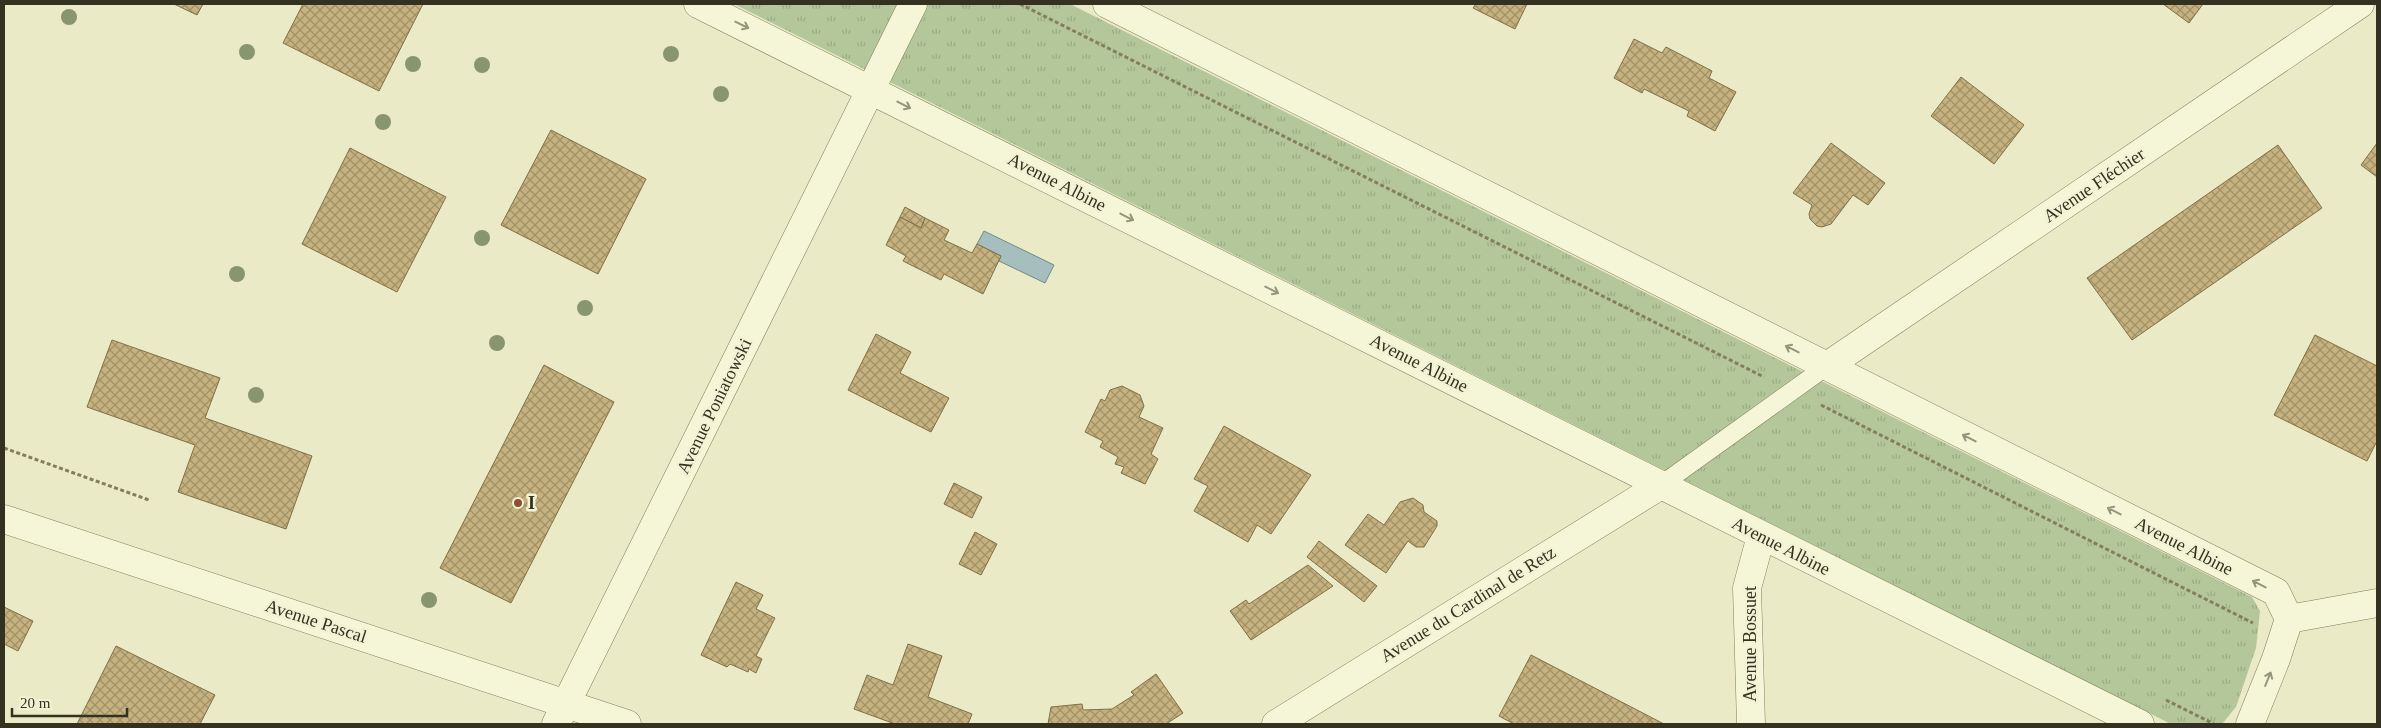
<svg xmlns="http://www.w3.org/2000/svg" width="2381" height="728" font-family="'Times New Roman',serif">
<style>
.park{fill:url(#park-tufts)}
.water{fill:#a7bebe;stroke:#6e8a8b}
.building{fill:url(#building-cross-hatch);stroke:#816f45}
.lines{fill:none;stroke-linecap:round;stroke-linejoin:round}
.lane-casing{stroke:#847e5d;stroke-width:19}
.street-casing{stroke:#847e5d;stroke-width:29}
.path{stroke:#847e5d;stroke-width:3;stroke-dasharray:4 2.5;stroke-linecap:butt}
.lane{stroke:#f5f6d8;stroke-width:18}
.street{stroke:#f5f6d8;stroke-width:28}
.tree{fill:#89956f}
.oneway{stroke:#95947c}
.poi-dot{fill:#8d4e32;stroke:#f2f2d4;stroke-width:2}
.labels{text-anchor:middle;stroke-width:5;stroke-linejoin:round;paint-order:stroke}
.street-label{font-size:18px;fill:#353120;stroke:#f2f2d4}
.poi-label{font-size:18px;font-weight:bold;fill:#353120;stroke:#f2f2d4;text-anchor:start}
</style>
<defs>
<pattern id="park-tufts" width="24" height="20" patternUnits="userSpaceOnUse" patternTransform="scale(1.25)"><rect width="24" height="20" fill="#b4c79a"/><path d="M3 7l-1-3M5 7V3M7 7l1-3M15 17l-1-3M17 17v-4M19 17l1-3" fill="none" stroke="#9bab84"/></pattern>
<pattern id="building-cross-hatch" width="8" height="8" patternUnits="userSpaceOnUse" patternTransform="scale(1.25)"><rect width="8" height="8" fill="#c5b27f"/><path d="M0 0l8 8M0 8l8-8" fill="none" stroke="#a19168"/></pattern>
</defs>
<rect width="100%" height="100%" fill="#eaeac6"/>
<path class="park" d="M734,4h336l1182,593 8,14 -4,37 -20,59 -14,17h-51z"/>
<path class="water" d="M984,231l70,34 -9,18 -46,-22 2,-5 -24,-12z"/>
<g class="building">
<path d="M174,4h29l-6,11z"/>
<path d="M303,4h120l-44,87 -96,-48z"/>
<path d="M1476,4h51l-12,25 -42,-21z"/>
<path d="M2163,4h40l-14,19z"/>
<path d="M1634,39l28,14 4,-6 46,24 -3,7 27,14 -21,39 -28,-15 2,-5 -45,-22 -2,4 -28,-15z"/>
<path d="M1961,77l63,48 -30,39 -63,-48z"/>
<path d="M551,130l95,49 -48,95 -97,-49z"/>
<path d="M1831,143l54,40 -17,22 -15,-10 -22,29 -9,3 -5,-1 -7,-7 -1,-5 3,-9 -19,-12z"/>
<path d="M2377,143v34l-16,-12z"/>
<path d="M2278,145l44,63 -190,132 -45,-62z"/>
<path d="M350,148l96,49 -49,95 -95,-48z"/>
<path d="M905,207l20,11 -4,10 -21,-11z"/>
<path d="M900,217l21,11 4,-10 24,12 -5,10 28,13 5,-9 24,12 -18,38 -39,-20 -3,6 -38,-19 3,-5 -20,-11z"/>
<path d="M876,334l35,18 -11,21 49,25 -18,34 -83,-42z"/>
<path d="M2315,335l62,31v75l-10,20 -93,-46z"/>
<path d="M112,340l108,38 -15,40 107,38 -26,73 -108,-37 17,-47 -108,-38z"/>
<path d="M544,365l70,37 -103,201 -71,-35z"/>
<path d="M1122,386l18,9 4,11 -5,11 24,11 -12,26 7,5 -13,25 -24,-11 3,-6 -9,-3 3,-7 -18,-10 3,-6 -18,-9 16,-33 4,2 5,-11z"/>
<path d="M1224,426l87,49 -40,59 -14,-9 -9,17 -54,-31 14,-25 -14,-7z"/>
<path d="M954,483l28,14 -10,21 -28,-14z"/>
<path d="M1413,498l10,7 1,7 13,9v5l-13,21h-8l-8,-6 -22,32 -41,-28 23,-31 16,11 16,-23z"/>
<path d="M975,532l22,12 -16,31 -22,-11z"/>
<path d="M1319,541l58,45 -13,16 -57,-45z"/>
<path d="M1308,565l25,21 -82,54 -21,-29 16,-11 3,4z"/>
<path d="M736,582l27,13 -7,14 19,9 -19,38 6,3 -6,14 -7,-4 -1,3 -18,-8 -3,3 -26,-12z"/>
<path d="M4,607l29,14 -15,30 -14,-7z"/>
<path d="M908,644l34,12 -14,41 44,17 -4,10h-73l-41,-15 13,-34 26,10z"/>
<path d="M116,646l99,49 -15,29h-123z"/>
<path d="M1531,655l133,69h-150l-15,-8z"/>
<path d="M1156,674l27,39 -17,11h-118l3,-17 31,-3 1,6 29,-1 22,-14 -3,-3z"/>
</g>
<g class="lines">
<g class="lane-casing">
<path id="lane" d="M1661,485l166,-119"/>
</g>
<g class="street-casing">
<g id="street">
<path d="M698,4l1442,720"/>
<path d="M1107,4l1169,588 13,27 -13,40 -26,65"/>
<path d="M1827,366l533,-362"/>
<path d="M4,519l623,205"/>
<path d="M2289,619l88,-16"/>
<path d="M556,724l357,-720"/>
<path d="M1276,724l385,-239"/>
<path d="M1751,724l-4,-136 14,-52"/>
</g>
</g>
<g class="path">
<path d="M1020,4l744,373"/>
<path d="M1821,405l432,218"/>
<path d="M4,448l145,52"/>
<path d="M2166,700l48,24"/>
</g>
<use href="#lane" class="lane"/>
<use href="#street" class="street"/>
</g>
<g class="tree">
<circle cx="69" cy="17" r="8"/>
<circle cx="247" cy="52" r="8"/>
<circle cx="671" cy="54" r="8"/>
<circle cx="413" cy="64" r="8"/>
<circle cx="482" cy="65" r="8"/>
<circle cx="721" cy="94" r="8"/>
<circle cx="383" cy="122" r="8"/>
<circle cx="482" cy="238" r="8"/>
<circle cx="237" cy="274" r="8"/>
<circle cx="585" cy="308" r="8"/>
<circle cx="497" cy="343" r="8"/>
<circle cx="256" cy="395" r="8"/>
<circle cx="429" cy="600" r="8"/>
</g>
<defs><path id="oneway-shaft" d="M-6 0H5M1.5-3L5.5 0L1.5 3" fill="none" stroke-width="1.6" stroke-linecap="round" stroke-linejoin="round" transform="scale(1.25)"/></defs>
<g class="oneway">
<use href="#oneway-shaft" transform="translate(742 25) rotate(26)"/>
<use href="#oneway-shaft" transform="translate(904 105) rotate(27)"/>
<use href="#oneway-shaft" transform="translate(1127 217) rotate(27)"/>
<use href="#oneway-shaft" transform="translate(1272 290) rotate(27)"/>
<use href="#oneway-shaft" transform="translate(1792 349) rotate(-153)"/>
<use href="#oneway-shaft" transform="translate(1969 438) rotate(-153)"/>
<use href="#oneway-shaft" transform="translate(2114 511) rotate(-153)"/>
<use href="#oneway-shaft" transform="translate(2259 584) rotate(-153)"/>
<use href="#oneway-shaft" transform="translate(2268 679) rotate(-68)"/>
</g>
<circle class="poi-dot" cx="518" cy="503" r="5"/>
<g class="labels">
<g class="street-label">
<text transform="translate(1057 182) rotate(27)" y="6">Avenue Albine</text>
<text transform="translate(2094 185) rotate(-34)" y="6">Avenue Fléchier</text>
<text transform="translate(1419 363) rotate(27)" y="6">Avenue Albine</text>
<text transform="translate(714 406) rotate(-64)" y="6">Avenue Poniatowski</text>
<text transform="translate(1781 546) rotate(27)" y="6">Avenue Albine</text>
<text transform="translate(2184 546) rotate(27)" y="6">Avenue Albine</text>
<text transform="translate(1468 604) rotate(-32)" y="6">Avenue du Cardinal de Retz</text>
<text transform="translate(316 621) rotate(18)" y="6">Avenue Pascal</text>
<text transform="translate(1750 644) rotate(-90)" y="6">Avenue Bossuet</text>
</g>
<g class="poi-label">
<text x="528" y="509">I</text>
</g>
</g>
<rect width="2381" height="728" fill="none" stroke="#353120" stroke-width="10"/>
<path d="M12 708v8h115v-8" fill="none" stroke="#353120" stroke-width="2.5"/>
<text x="20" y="708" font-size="15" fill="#353120" stroke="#f2f2d4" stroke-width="4" paint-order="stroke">20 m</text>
</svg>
